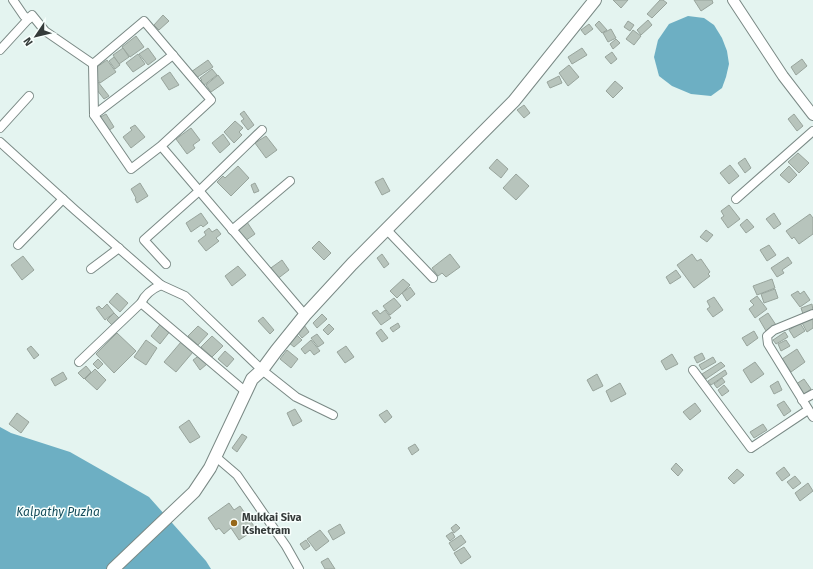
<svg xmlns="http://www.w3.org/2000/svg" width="813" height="569" font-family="'Fira Sans',sans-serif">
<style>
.water{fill:#6dafc3}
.building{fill:#b7c4bc;stroke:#98a49c}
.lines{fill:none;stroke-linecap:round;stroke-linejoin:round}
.minor-casing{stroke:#7a8985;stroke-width:10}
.tertiary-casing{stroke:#7a8985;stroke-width:12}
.secondary-casing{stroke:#7a8985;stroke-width:14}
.minor{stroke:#fff;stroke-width:8}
.tertiary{stroke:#fff;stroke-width:10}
.secondary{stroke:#fff;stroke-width:12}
.poi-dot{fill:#976719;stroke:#f8fffd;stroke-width:1.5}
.labels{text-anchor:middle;stroke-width:3;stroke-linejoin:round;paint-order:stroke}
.poi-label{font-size:11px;font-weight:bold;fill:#353b3a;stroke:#f8fffd;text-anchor:start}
.water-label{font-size:12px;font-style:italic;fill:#154d5c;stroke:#f8fffd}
</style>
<rect width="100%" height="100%" fill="#e4f4f0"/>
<g class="water">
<path d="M688,16l16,2 10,7 8,13 5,13 2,13 -3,13 -4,11 -11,8 -20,-2 -19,-8 -13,-10 -5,-19 4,-17 11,-16z"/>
<path d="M0,427l11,6 59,19 79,45 57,64 5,8h-211z"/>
</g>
<g class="building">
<path d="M613,0h15l-7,8z"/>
<path d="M660,0h3l4,3 -15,15 -5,-4z"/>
<path d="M694,0h18l1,3 -12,8z"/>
<path d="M163,15l6,6 -10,9 -5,-5z"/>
<path d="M648,20l4,5 -11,10 -4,-5z"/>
<path d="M599,21l8,9 -5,3 -7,-8z"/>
<path d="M628,21l6,4 -4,6 -6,-4z"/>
<path d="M589,24l4,5 -8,6 -4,-5z"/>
<path d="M611,29l5,9 -8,4 -5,-9z"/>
<path d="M633,30l8,6 -7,9 -8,-6z"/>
<path d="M136,36l8,11 -14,10 -8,-10z"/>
<path d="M616,39l4,4 -7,6 -3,-5z"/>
<path d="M123,48l6,9 -10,7 -6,-9z"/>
<path d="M148,48l8,11 -8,6 -9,-11z"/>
<path d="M582,48l5,7 -15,9 -4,-7z"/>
<path d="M612,52l5,7 -6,5 -6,-7z"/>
<path d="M138,54l7,10 -12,8 -7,-9z"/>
<path d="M114,57l6,8 -5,4 -6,-8z"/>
<path d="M802,59l5,7 -11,9 -5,-8z"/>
<path d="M107,60l9,12 -16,11 -9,-12z"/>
<path d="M208,60l5,7 -17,11 -5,-6z"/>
<path d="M569,65l10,12 -11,9 -9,-13z"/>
<path d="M212,69l5,6 -14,11 -4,-5 3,-1 -2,-2z"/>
<path d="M170,72l9,13 -10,5 -8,-12z"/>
<path d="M218,75l6,8 -13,9 -5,-7z"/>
<path d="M559,76l3,7 -12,5 -3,-6z"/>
<path d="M615,81l8,7 -10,10 -7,-7z"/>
<path d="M98,82l11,14 -5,3 -11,-14z"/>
<path d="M524,105l6,8 -6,5 -7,-8z"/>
<path d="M244,111l10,14 -6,5 -7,-9 3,-2 -4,-5z"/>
<path d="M106,114l8,13 -9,6 -8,-14z"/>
<path d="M794,114l9,12 -6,5 -9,-12z"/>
<path d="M235,121l8,7 -4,4 3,3 -8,8 -10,-11z"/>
<path d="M135,125l10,12 -14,11 -8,-11 9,-7 -2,-2z"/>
<path d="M191,128l9,12 -7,5 2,3 -8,6 -11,-15z"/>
<path d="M223,134l7,10 -10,9 -8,-10z"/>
<path d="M266,136l11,14 -11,8 -11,-15z"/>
<path d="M798,153l11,10 -10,10 -11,-11z"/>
<path d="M745,158l6,10 -6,5 -7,-10z"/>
<path d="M497,159l11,10 -7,9 -12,-10z"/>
<path d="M730,165l9,11 -10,8 -9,-11z"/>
<path d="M238,166l11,12 -18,18 -14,-14 6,-6 2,2z"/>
<path d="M789,166l8,9 -8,8 -9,-8z"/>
<path d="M516,174l13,12 -13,14 -13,-12z"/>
<path d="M383,178l7,13 -8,4 -7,-13z"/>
<path d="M140,183l8,13 -11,7 -2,-4 1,-1 -5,-9z"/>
<path d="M255,183l4,8 -5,2 -3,-8z"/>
<path d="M729,205l11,14 -12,9 -7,-10 3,-2 -3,-5z"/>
<path d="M201,213l7,10 -5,4 -2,-2 -10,7 -5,-9z"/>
<path d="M774,213l7,11 -7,5 -8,-10z"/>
<path d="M810,214l3,4v16l-14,10 -5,-7 -2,2 -6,-8z"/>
<path d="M747,219l7,8 -8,6 -6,-8z"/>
<path d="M247,222l8,12 -13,9 -8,-12z"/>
<path d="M209,228l3,4 5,-3 4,5 -5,4 3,3 -13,10 -8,-10 8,-6 -2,-3z"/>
<path d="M706,230l7,5 -6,7 -7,-5z"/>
<path d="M319,241l12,12 -7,7 -12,-12z"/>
<path d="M769,245l7,10 -9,6 -7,-11z"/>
<path d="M382,254l7,10 -5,4 -7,-10z"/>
<path d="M450,254l10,13 -14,10 -4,-4 -4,3 -6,-8z"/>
<path d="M692,254l5,7 4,-2 9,13 -2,2 2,2 -16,12 -17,-23z"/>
<path d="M23,256l11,14 -12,10 -11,-15z"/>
<path d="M788,257l4,6 -10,7 2,3 -7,4 -6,-9z"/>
<path d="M282,260l7,10 -13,10 -8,-10z"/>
<path d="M238,266l8,9 -14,11 -7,-10z"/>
<path d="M676,270l5,7 -11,7 -4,-7z"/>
<path d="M403,279l7,6 -13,13 -7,-7z"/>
<path d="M772,279l3,9 -18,7 -4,-9z"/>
<path d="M410,287l5,7 -8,7 -5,-8z"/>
<path d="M775,289l3,9 -14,5 -3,-9z"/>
<path d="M798,291l2,3 4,-3 6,9 -10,7 -9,-12z"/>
<path d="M117,293l11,10 -8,9 -11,-10z"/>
<path d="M757,296l10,13 -12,9 -6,-9 5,-4 -4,-4z"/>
<path d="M714,297l9,13 -10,7 -6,-8 3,-2 -3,-6z"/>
<path d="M394,298l7,8 -11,9 -7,-9z"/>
<path d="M107,304l7,9 -9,7 -9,-12 3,-2 3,3z"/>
<path d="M812,304l1,7 -10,3 -2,-6z"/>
<path d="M377,310l3,4 5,-4 6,8 -10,7 -9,-12z"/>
<path d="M114,313l5,5 -7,7 -5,-5z"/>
<path d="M768,313l8,12 -10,6 -7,-12z"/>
<path d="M322,314l5,5 -10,9 -4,-5z"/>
<path d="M813,316v12l-6,4 -5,-9z"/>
<path d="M263,317l11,13 -4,4 -12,-13z"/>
<path d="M162,322l9,8 -11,14 -9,-8z"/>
<path d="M398,323l2,4 -7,5 -3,-4z"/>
<path d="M800,323l5,8 -11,7 -5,-8z"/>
<path d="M329,324l5,5 -6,6 -5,-5z"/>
<path d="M304,325l5,7 -7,6 -5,-6z"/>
<path d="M198,326l10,8 -10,11 -10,-9z"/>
<path d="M381,329l7,9 -6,4 -6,-9z"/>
<path d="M754,331l4,7 -11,8 -5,-8z"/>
<path d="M785,332l3,5 -12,7 -3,-4z"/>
<path d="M117,333l19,18 -22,22 -18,-19z"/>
<path d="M296,334l6,6 -8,7 -6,-5z"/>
<path d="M317,334l7,9 -6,4 -7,-9z"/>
<path d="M212,336l11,10 -11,11 -11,-10z"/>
<path d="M146,340l11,8 -11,17 -12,-8z"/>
<path d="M311,340l9,11 -6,4 -4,-5 -5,4 -4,-5z"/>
<path d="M786,340l4,6 -9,5 -3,-7z"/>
<path d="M181,342l12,10 -17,20 -12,-10z"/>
<path d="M31,346l8,9 -5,4 -7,-10z"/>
<path d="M346,346l8,11 -9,6 -8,-11z"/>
<path d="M797,349l8,13 -14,10 -9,-13z"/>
<path d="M287,350l11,9 -7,9 -11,-9z"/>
<path d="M225,351l9,8 -7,8 -9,-8z"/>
<path d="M702,353l3,6 -8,4 -3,-6z"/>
<path d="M672,354l6,10 -12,6 -5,-9z"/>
<path d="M200,355l7,9 -7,6 -7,-10z"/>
<path d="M713,357l3,5 -14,8 -3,-5z"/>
<path d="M98,359l5,5 -5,5 -5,-5z"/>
<path d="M721,362l4,4 -19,13 -4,-5z"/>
<path d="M755,362l9,12 -13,9 -8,-13z"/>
<path d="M86,366l5,6 -7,7 -6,-6z"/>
<path d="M95,369l11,11 -9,10 -12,-11z"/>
<path d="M725,370l2,4 -16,11 -3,-4z"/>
<path d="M63,372l4,7 -12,7 -4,-7z"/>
<path d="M597,374l6,12 -10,5 -6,-11z"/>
<path d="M722,378l3,4 -8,6 -3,-4z"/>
<path d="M804,379l7,10 -8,6 -7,-11z"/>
<path d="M778,381l4,9 -8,4 -4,-8z"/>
<path d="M620,383l6,11 -15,8 -5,-11z"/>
<path d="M724,385l5,6 -7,5 -4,-6z"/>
<path d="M784,401l7,10 -7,5 -7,-11z"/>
<path d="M695,403l6,8 -11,9 -7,-8z"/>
<path d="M295,409l7,12 -9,5 -6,-13z"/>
<path d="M387,410l5,7 -7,6 -6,-8z"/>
<path d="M17,413l12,9 -8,11 -12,-9z"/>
<path d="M189,420l11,17 -10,6 -11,-16z"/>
<path d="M763,424l4,6 -13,8 -4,-6z"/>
<path d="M242,434l5,3 -10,15 -5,-4z"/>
<path d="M415,444l4,6 -7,5 -4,-7z"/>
<path d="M676,463l7,7 -5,6 -7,-7z"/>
<path d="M784,467l6,8 -8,6 -6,-8z"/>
<path d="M737,469l7,6 -10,9 -6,-6z"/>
<path d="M795,476l6,7 -8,6 -6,-7z"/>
<path d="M808,483l5,8 -13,10 -5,-8z"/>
<path d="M229,503l5,7 6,-4 16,23 -17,11 -8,-12 -7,6 -5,-6 -3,2 -8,-12z"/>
<path d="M340,524l5,9 -12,7 -5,-9z"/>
<path d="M456,524l4,4 -6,5 -3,-5z"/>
<path d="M320,530l9,11 -13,10 -9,-12z"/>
<path d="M452,532l3,5 -5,4 -4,-5z"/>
<path d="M461,535l5,7 -12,9 -5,-8z"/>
<path d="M306,540l4,6 -6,4 -4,-6z"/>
<path d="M464,547l7,10 -10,7 -7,-11z"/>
<path d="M328,558l7,11h-10l-4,-7z"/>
</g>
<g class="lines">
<g class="minor-casing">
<g id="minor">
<path d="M13,0l11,16 5,3"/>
<path d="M0,50l32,-35 13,16 48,33"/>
<path d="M94,115l79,-60"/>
<path d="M0,128l29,-32"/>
<path d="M0,142l75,68 86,75 24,11 77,74 34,27 37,18"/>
<path d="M161,146l-30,23 -37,-54 -1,-51 51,-43 67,79 -50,46 144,169"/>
<path d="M736,199l77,-68"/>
<path d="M386,229l47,49"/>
<path d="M232,230l58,-49"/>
<path d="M18,245l45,-46"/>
<path d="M166,264l-22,-24 55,-49 63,-61"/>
<path d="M91,269l28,-21"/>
<path d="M141,303l105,89"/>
<path d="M813,314l-39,16 -7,6 1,8 45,73"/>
<path d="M79,362l62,-59c4,-9 11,-14 20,-18"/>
<path d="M693,370l58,78 57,-38"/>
<path d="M802,400l11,-6"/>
<path d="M216,457l21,18 49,71 13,23"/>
</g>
</g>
<g class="tertiary-casing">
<path id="tertiary" d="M733,0l50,76 30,39"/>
</g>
<g class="secondary-casing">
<path id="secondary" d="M113,569l81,-77 16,-24 42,-89 10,-9 14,-19 29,-36 47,-51 162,-163 81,-101"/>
</g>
<use href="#minor" class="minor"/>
<use href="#tertiary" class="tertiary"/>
<use href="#secondary" class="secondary"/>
</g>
<circle class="poi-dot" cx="234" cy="523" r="4"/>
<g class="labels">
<g class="poi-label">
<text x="242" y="521">Mukkai Siva<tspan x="242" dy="13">Kshetram</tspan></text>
</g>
<g class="water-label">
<text x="58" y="516">Kalpathy Puzha</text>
</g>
</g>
<g transform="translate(36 36) rotate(235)" stroke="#f8fffd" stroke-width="3" paint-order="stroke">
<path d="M0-3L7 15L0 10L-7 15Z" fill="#353b3a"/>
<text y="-6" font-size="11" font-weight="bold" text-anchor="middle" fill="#353b3a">N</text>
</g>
</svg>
